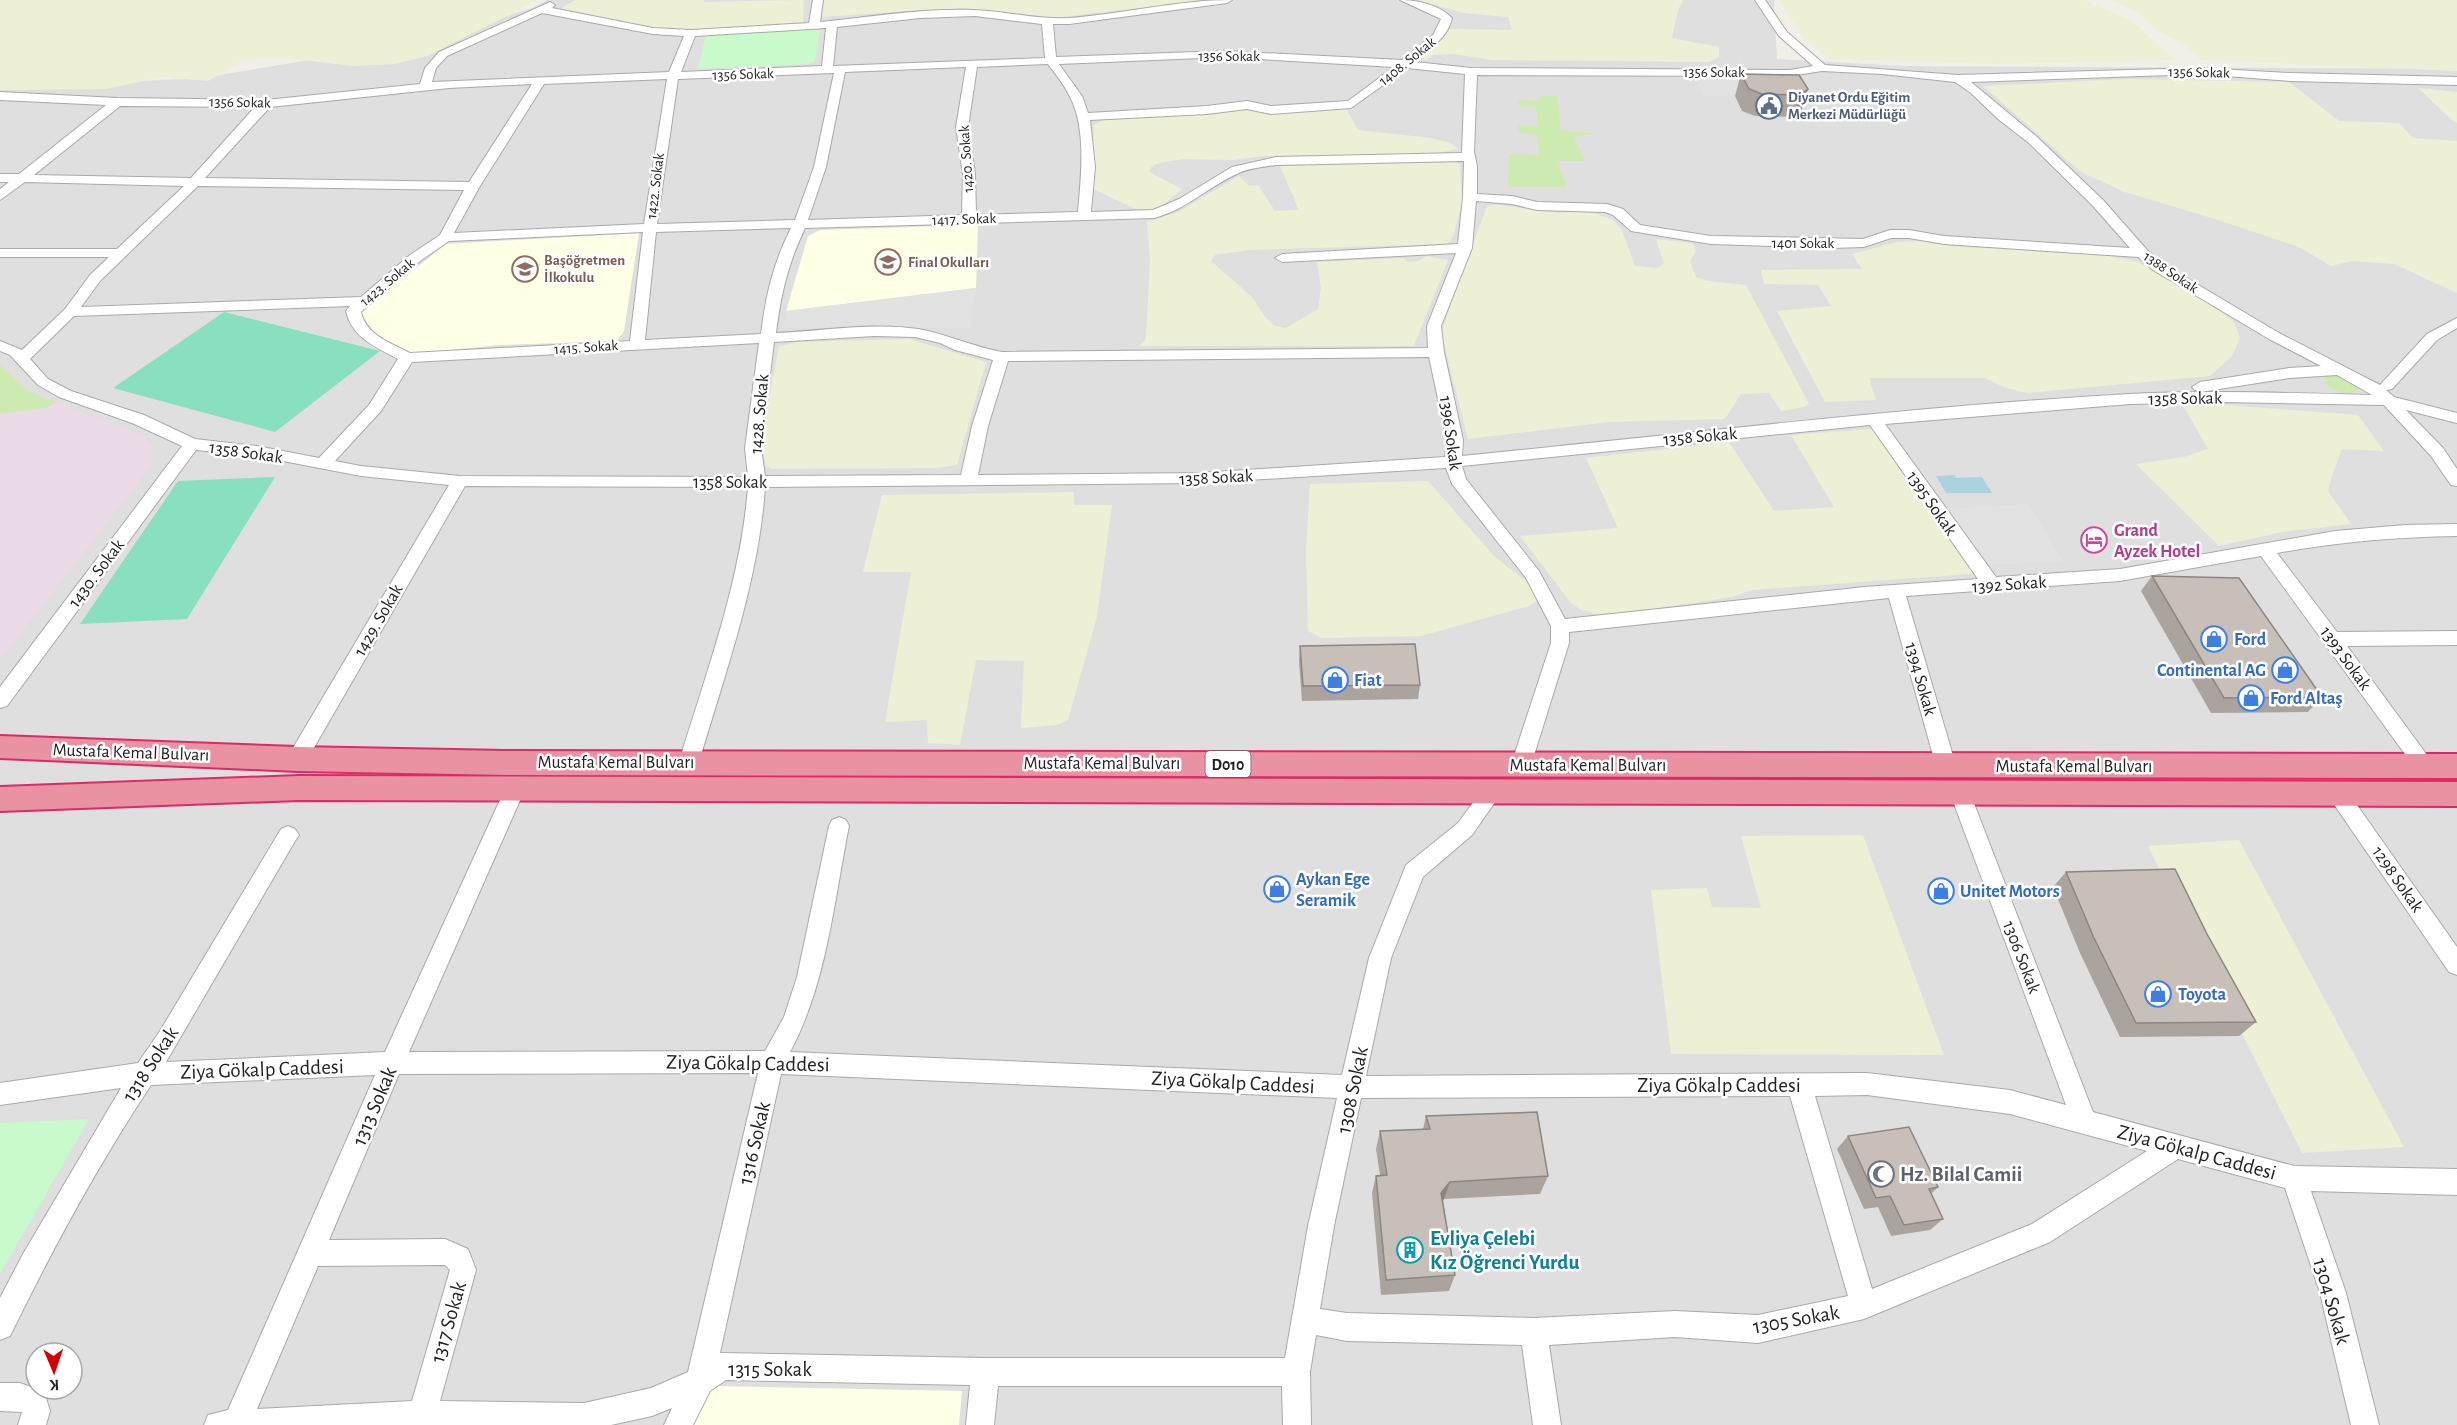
<svg xmlns="http://www.w3.org/2000/svg" width="2457" height="1425" font-family="'Alegreya Sans',sans-serif">
<style>
.residential{fill:#e0dfdf;fill-rule:evenodd}
.industrial{fill:#ebdbe8}
.education{fill:#ffffe5}
.farmland{fill:#eef0d5}
.grass{fill:#cdebb0}
.park{fill:#c8facc}
.pitch{fill:#88e0be}
.parking{fill:#e2e2e2}
.water{fill:#aad3df}
.lines{fill:none;stroke-linecap:round;stroke-linejoin:round}
.minor-casing{stroke:#a9a9a9;stroke-width:2}
.highway-casing{stroke:#dc2a67;stroke-width:4}
.minor{fill:#fff;fill-rule:evenodd}
.highway{fill:#e892a2;fill-rule:evenodd}
.wall{fill:#aba49e}
.shaded-wall{fill:#8b8681}
.building{fill:#c7bfb8;stroke:#8b8681;stroke-width:1.5}
.labels{text-anchor:middle;stroke-width:5;stroke-linejoin:round;paint-order:stroke}
.far-street-label{font-size:15px;fill:#222;stroke:#fff}
.far-service-label{font-size:15px;font-weight:bold;fill:#4e5e75;stroke:#fff;text-anchor:start}
.far-education-label{font-size:15px;font-weight:bold;fill:#785e54;stroke:#fff;text-anchor:start}
.shield{fill:#fff;stroke:#646464;stroke-width:1.5}
.shield-label{font-size:16px;font-weight:bold;fill:#222}
.street-label{font-size:18px;fill:#222;stroke:#fff}
.hotel-label{font-size:18px;font-weight:bold;fill:#b23c85;stroke:#fff;text-anchor:start}
.shop-label{font-size:18px;font-weight:bold;fill:#366cbe;stroke:#fff;text-anchor:start}
.near-street-label{font-size:21px;fill:#222;stroke:#fff}
.near-worship-label{font-size:21px;font-weight:bold;fill:#5b616d;stroke:#fff;text-anchor:start}
.near-culture-label{font-size:21px;font-weight:bold;fill:#0d838f;stroke:#fff;text-anchor:start}
</style>
<rect width="100%" height="100%" fill="#f2efe9"/>
<path class="residential" d="M547,0h284l-1,15 135,-7 69,10 128,-18h612l3,59 126,7 554,3v1356h-2457v-1337l202,-10 232,-39 98,-31zM36,1353h36v36h-36z"/>
<path class="industrial" d="M0,365l28,26 117,45 7,10 -1,20 -151,194z"/>
<g class="education">
<path d="M978,225l-2,63 -190,23 22,-75 12,-6z"/>
<path d="M639,233l-15,98 -7,10 -118,4 -89,9 -36,-21 -14,-20 86,-69z"/>
<path d="M714,1386l248,5 -3,34h-267l11,-23z"/>
</g>
<g class="farmland">
<path d="M0,0h538l-111,56 -33,8 -40,2 -70,-8 -40,2 -36,21 -46,-4 -56,12 -106,1z"/>
<path d="M576,0h128v2l100,-2 -1,23 -126,8 -13,-1 -101,-20v-3z"/>
<path d="M824,0h380l-160,19h-15l-60,-12 -147,10z"/>
<path d="M1417,0h266l-5,10 -6,28 47,9v10l-10,5 -217,-2 -38,-6 -20,1 -9,5 -2,-3 27,-28 62,1 -4,-13 -44,-4z"/>
<path d="M1779,0h306l48,22 42,38 -178,4 -167,-5 -26,-20z"/>
<path d="M2110,0h347v71l-256,-11 -15,-14 -30,-16 -19,-18z"/>
<path d="M2128,79l161,3 50,39 60,2 14,15 44,3v152l-63,-29 -42,-3 -21,5 -32,-19 -84,-28 -90,-27 -44,-20 -98,-86z"/>
<path d="M2418,88l39,4v31l-4,-2z"/>
<path d="M1345,107l13,23 73,8 20,5 7,6 -29,6 -166,1 -29,4 -51,-1 -24,4 -8,4 -2,5 33,17 -21,18 -15,3 -10,-1 -45,-21 3,-63 9,-5 125,-8 14,-4 21,4z"/>
<path d="M1456,162l4,3 2,39 -9,32 -5,8 -199,6 -34,5 -4,6 41,36 13,20 10,9 11,2 32,-19 3,-21 -4,-26 87,-4 3,4 12,-1 7,-5 22,4 -34,86h-275l7,-7 4,-79 -3,-38 31,-10 61,-36 10,10 9,-1 17,26 24,-1 -19,-44z"/>
<path d="M1497,205l60,8 29,-3 27,10 9,10 13,36 22,2 7,-4 -8,-25 36,4 4,7 -6,12 6,15 11,4 39,4 63,119 -5,3 -23,4 -12,-18 -28,1 -16,25 -116,3 -141,17 -27,-107 46,-126z"/>
<path d="M1921,241l40,6 145,8 32,7 65,37 31,23 6,16 -8,18 -22,20 -183,17 -21,-5 -21,-10h-116l7,22 -51,2 -48,-91 54,-5 -13,-21 -54,-1 -3,-14 101,-1 -10,-15 45,-12z"/>
<path d="M909,339l77,23 -29,103 -21,3 -165,1 -5,-3 -5,-25 18,-94 17,-5z"/>
<path d="M2226,405l132,10 26,36 -42,-2 -10,27 -4,15 23,33 -69,8 -63,14 -83,-82 48,-7 24,-8 -24,-42z"/>
<path d="M1885,428l97,145 -231,17 -19,7 -128,19 -23,-6 -10,-7 -51,-67 98,-8 -32,-70 143,-16 45,69 60,-4 -43,-72z"/>
<path d="M1428,481l66,75 39,31 4,14 -8,5 -108,30 -99,2 -14,-7 -2,-80 4,-67z"/>
<path d="M1074,492v13h38l-15,111 -29,104 -11,5 -36,3 3,-67 -48,-1 -16,85 -32,-2 -1,-23 -42,2 26,-150h-48l19,-77z"/>
<path d="M1863,835l81,220 -273,-1 -20,-164 56,-2 5,19 49,1 -20,-72z"/>
<path d="M2239,840l165,307 -102,6 -154,-307z"/>
</g>
<g class="grass">
<path d="M1540,96h17l4,35 35,2 -22,4 11,24h-28l10,26h-59l1,-33 30,1 -2,-21 -18,-1 -1,-8 20,1 -2,-19 -17,-1 -1,-6 22,1z"/>
<path d="M0,365l28,26 28,11 -10,6 -46,6z"/>
<path d="M2336,375l22,12v3c-11,7 -25,1 -33,-7l-1,-6z"/>
</g>
<g class="park">
<path d="M813,29l7,2 -5,30 -7,3 -110,5 8,-35z"/>
<path d="M89,1119l-89,155v-151z"/>
</g>
<g class="pitch">
<path d="M224,312l156,39 -105,81 -162,-44z"/>
<path d="M275,477l-88,142 -107,5 98,-143z"/>
</g>
<g class="parking">
<path d="M1694,77l106,1 8,17 -105,1z"/>
<path d="M976,288l-6,40h-189l5,-17z"/>
<path d="M2028,504l36,58 -85,3 -34,-56z"/>
</g>
<path class="water" d="M1954,475l2,3 26,-1 10,16h-46l-10,-17z"/>
<g class="lines">
<g class="minor-casing">
<g id="minor">
<path d="M813,0h10l-3,22c50,-5 103,-14 154,-12 33,1 62,10 95,8 55,-4 108,-18 163,-18l-5,3 -158,21h-16l3,33 169,-6 177,9 31,-25 8,-16 -41,-19c17,0 40,5 52,18 -4,20 -23,31 -37,44l56,6 319,2 23,-4 -34,-30 -24,-36h10l22,32 38,33 133,10 242,-7 90,5 167,4v8l-167,-4 -90,-7 -229,8 66,55 66,63 44,50 16,14 116,69 101,52 47,-51 30,-16v10l-20,12 -45,49 -6,1 8,7 63,16v10l-51,-13 37,38 14,21v17l-6,-1 -20,-29 -47,-51 -163,-3 -91,2 -245,20 111,153 124,-8 215,-38 70,-6 52,-1v12c-61,1 -120,6 -180,17l60,79 120,-1v14l-110,1 88,120 -3,6 -7,2 -7,-2 -157,-216 -141,25 -214,15 50,170 -3,6 -7,2 -7,-2 -3,-6 -47,-168 -320,34v11l-38,122 -3,6 -7,2 -7,-2 -3,-6 40,-122v-17l-25,-48 -74,-94 -6,-16 -247,15 -434,4c-6,94 -40,186 -66,275l-3,6 -7,2 -7,-2 -3,-6c27,-89 62,-181 69,-275l-283,-1 -161,279 -7,2 -7,-2 -3,-6 3,-6 159,-268 -88,-9 -104,-20 -61,-6 -189,256 -7,2v-21l182,-241 -50,-23 -73,-26 -21,-12 -28,-30 -10,-4v-10l22,9 43,-41 25,-34 19,-18h-109v-8h117l67,-63 -159,-4 -25,18v-11l9,-7h-9v-8h19l87,-69 -106,-5v-8l117,6 149,2 154,-16 5,-16 14,-16 111,-50 5,3 -3,3 101,20 38,2 118,-7zM542,13l111,21 31,2 -15,36 -237,10 4,-14 11,-12zM975,16l67,8 3,34 -212,8 4,-39 83,-9zM826,28l-4,38 -141,6 14,-36zM1225,57l169,10 -46,34 -77,5 -24,-5 -40,5 -119,7 -6,-17 -23,-32zM1048,64c7,10 16,20 21,31 18,32 12,82 9,117l-102,3 -1,-41 -7,-47 9,-60zM966,67l-10,60 7,47 -1,41 -154,5 18,-53 19,-95zM1407,68l58,6 -3,79 -186,4 -44,10 -53,32 -26,11 -62,2 4,-45 -5,-47 117,-6 40,-5 24,5 80,-6zM1822,71l60,3 73,8 16,11 27,26 31,24 64,63 37,42 -186,-12 -35,-6h-19l-27,9 -152,-3 -71,-11 -17,-16 -16,-5 -70,-2 -25,-6 -35,-2v-28l-3,-14 3,-77 313,1zM834,73l-20,94 -19,53 -138,4 21,-145zM667,79l-23,145 -190,9 26,-47 64,-102zM532,84l-63,98 -264,-4 65,-71 179,-19zM120,106l135,1 -64,71 -157,-3zM1464,161l-1,36 -5,47 -176,10 -7,4 7,4 174,-9 -29,73 1,22 -426,4c-29,-5 -55,-18 -84,-23 -43,-7 -98,2 -142,4 5,-40 12,-69 29,-105l349,-10c32,-8 55,-32 85,-45 11,-5 24,-6 37,-8zM198,186l266,4 -24,45 -30,20 -49,42 -280,10 19,-26zM1476,201l36,3 25,6 68,2 8,3 18,16 80,13 120,4 33,-1 27,-9h18l35,6 194,13 15,13 116,69 52,27 -32,2 -89,14 -8,5 3,3 5,2 89,-14 48,-3 35,20c-81,-2 -162,-5 -243,-1 -223,13 -445,40 -667,62l1,-16 -19,-88 -3,-26 31,-78zM791,228c-18,36 -25,66 -30,106l-116,6 11,-108zM643,232l-13,109 -220,12c-19,-10 -44,-18 -49,-41l59,-51 29,-20zM350,306l-4,5c6,27 30,36 52,48l-29,46 -50,53 -62,-12 -62,-7 -51,-24 -73,-24 -23,-12 -18,-20 44,-43zM874,336l41,1 25,6 15,7 38,10 -21,66 -11,49 -196,1 -4,-28 13,-106zM759,343l-14,105 3,29 -288,-1 -99,-10 -26,-5 46,-50 31,-49zM1429,357l18,83 -2,17 -246,16 -221,2 10,-49 20,-65zM1870,425l108,154 -113,8 -300,32 -26,-48 -73,-92 -4,-13z"/>
<path d="M515,781l7,2 3,6 -116,263 356,-1 19,-34 13,-40 32,-151 3,-6 7,-3 7,3 3,6c-15,75 -22,157 -59,226l552,23 27,-117 37,-93 52,-42 27,-37 7,-2 7,2 3,6 -30,43 -49,42 -32,81 -25,118 501,-3 143,17 56,15 -116,-312 3,-6 7,-2 7,2 3,6 123,319 201,54 163,3v26l-146,-4 35,102 33,132h-28l-31,-132 -35,-105 -107,-29 -128,83 -186,77 -106,24 -83,-6 -126,8 12,80h-28l-11,-80 -175,-4 -31,-6 -6,37 1,53h-28l-1,-39h-284l-4,39h-28l4,-40 -244,-5 -16,11 -17,34h-29l8,-17 -20,8 -41,9h-407l4,-10 20,-5 147,-335 -224,10c-53,80 -99,165 -141,251l-10,4v-42l23,-44 98,-166 -121,17v-22l138,-20 22,-32 121,-202 7,-3 7,3 4,6 -4,6 -129,221 219,-10 120,-263 3,-6zM758,1073l-70,299 -37,16 -67,15 -144,-2 36,-131 -8,-21 -23,-10 -116,1 70,-166zM781,1074l556,24 -29,128 -23,132h-300l-265,-5zM1867,1095l143,19 137,37 -115,73 -160,65 -57,-193zM1790,1096l58,200 -90,19 -83,-4 -141,7 -187,-5 -27,-4 14,-83 27,-128zM445,1265l5,5 -38,131 -155,8 61,-143z"/>
<path d="M2338,786l7,2 112,159v28l-8,-3 -118,-172 -3,-6 3,-6z"/>
<path d="M0,1383h20l24,9 6,19 -4,14h-28l4,-13 -22,-1z"/>
</g>
</g>
<g class="highway-casing">
<g id="highway">
<path d="M0,736l297,11 209,4 1951,3v24l-1951,-3 -209,-4 -297,-13z"/>
<path d="M299,776l2158,6v24l-2158,-6 -299,11v-24z"/>
</g>
</g>
<use href="#minor" class="minor"/>
<use href="#highway" class="highway"/>
</g>
<g class="wall">
<path d="M1741,74l58,1 2,36 -8,6 -38,-1 -13,-5 -7,-15z"/>
<path d="M2152,576l170,121 -14,15 -97,1 -70,-122z"/>
<path d="M1300,646l120,39 -2,14 -116,2 -3,-40z"/>
<path d="M2066,872l141,62 49,88 -17,14 -119,1 -40,-84 -27,-66z"/>
<path d="M1426,1116l122,60 -8,18 -96,5 -1,2 12,74 -6,16 -68,4 -9,-102 4,-17 4,-1 -4,-26 4,-18 43,-2z"/>
<path d="M1848,1136l90,51 -7,7 12,25 -13,11 -39,6 -13,-29 -14,2 -27,-60z"/>
</g>
<g class="shaded-wall">
<path d="M1808,89l-7,22 -8,6 7,-22z"/>
<path d="M1450,1182l-6,17 -8,11 5,-17z"/>
</g>
<g class="building">
<path d="M1741,74l58,1 9,14 -8,6 -38,-1 -13,-5z"/>
<path d="M2152,576l87,2 83,119 -98,1z"/>
<path d="M1415,644l5,41 -117,1 -3,-40z"/>
<path d="M2175,869l32,65 49,88 -120,1 -42,-85 -28,-66z"/>
<path d="M1537,1112l11,64 -98,6 -9,11 14,82 -69,5 -10,-104 11,-1 -7,-44 50,-2 -4,-13z"/>
<path d="M1909,1127l29,60 -9,2 14,30 -39,6 -14,-29 -14,2 -28,-62z"/>
</g>
<defs>
<g id="civic-ring" transform="scale(1.35)"><circle r="9.5" fill="#fff" stroke="#5c6f8a" stroke-width="1.5"/><path d="M-.6-6.5H3V-4.5H.6V-3L4-1V1h2V6H-6V1h2V-1L-.6-3ZM-1.2 2.5V6h2.4V2.5Z" fill="#5c6f8a"/></g>
<g id="school-ring" transform="scale(1.35)"><circle r="9.5" fill="#fff" stroke="#8d6e63" stroke-width="1.5"/><path d="M0-5L7-2L0 1L-7-2ZM-4 1L0 2.5L4 1V4Q0 6-4 4Z" fill="#8d6e63"/></g>
<g id="hotel-ring" transform="scale(1.35)"><circle r="9.5" fill="#fff" stroke="#d1479c" stroke-width="1.5"/><path d="M-6-4.5h1.5V1H6V5H4.5V3h-9V5H-6ZM-4 0a1.8 1.8 0 1 1 3.6 0ZM.5 0V-2.5h3Q6-2.5 6 0Z" fill="#d1479c"/></g>
<g id="shop-ring" transform="scale(1.35)"><circle r="9.5" fill="#fff" stroke="#3f7fe0" stroke-width="1.5"/><path d="M-5-2.5h2.3a2.7 3.5 0 0 1 5.4 0H5L5.5 6h-11ZM-1.5-2.5h3a1.5 2.3 0 0 0-3 0Z" fill="#3f7fe0"/></g>
<g id="mosque-ring" transform="scale(1.35)"><circle r="9.5" fill="#fff" stroke="#6b7280" stroke-width="1.5"/><path d="M3.5-4.9A6 6 0 1 0 3.5 4.9A5 5 0 1 1 3.5-4.9Z" fill="#6b7280"/></g>
<g id="building-ring" transform="scale(1.35)"><circle r="9.5" fill="#fff" stroke="#0f9aa8" stroke-width="1.5"/><path d="M-4-6H4V6H1V3H-1V6H-4ZM-2.5-4.3h1.7v1.8h-1.7ZM.8-4.3h1.7v1.8H.8ZM-2.5-1h1.7V.8h-1.7ZM.8-1h1.7V.8H.8Z" fill="#0f9aa8"/></g>
</defs>
<g fill-rule="evenodd">
<use href="#civic-ring" x="1769" y="106"/>
<use href="#school-ring" x="888" y="262"/>
<use href="#school-ring" x="525" y="269"/>
<use href="#hotel-ring" x="2094" y="540"/>
<use href="#shop-ring" x="2214" y="639"/>
<use href="#shop-ring" x="2285" y="670"/>
<use href="#shop-ring" x="1335" y="680"/>
<use href="#shop-ring" x="2251" y="698"/>
<use href="#shop-ring" x="1277" y="889"/>
<use href="#shop-ring" x="1941" y="891"/>
<use href="#shop-ring" x="2158" y="994"/>
<use href="#mosque-ring" x="1881" y="1174"/>
<use href="#building-ring" x="1410" y="1250"/>
</g>
<g class="labels">
<g class="far-street-label">
<text x="1229" y="61">1356 Sokak</text>
<text transform="translate(1407 61) rotate(-39)" y="5">1408. Sokak</text>
<text x="1714" y="77">1356 Sokak</text>
<text transform="translate(2199 72) rotate(1)" y="5">1356 Sokak</text>
<text transform="translate(743 74) rotate(-2)" y="5">1356 Sokak</text>
<text transform="translate(240 102) rotate(1)" y="5">1356 Sokak</text>
<text transform="translate(966 159) rotate(-94)" y="5">1420. Sokak</text>
<text transform="translate(655 186) rotate(-83)" y="5">1422. Sokak</text>
<text transform="translate(964 219) rotate(-2)" y="5">1417. Sokak</text>
<text x="1803" y="248">1401 Sokak</text>
<text transform="translate(2171 272) rotate(34)" y="5">1388 Sokak</text>
<text transform="translate(387 282) rotate(-40)" y="5">1423. Sokak</text>
<text transform="translate(586 347) rotate(-4)" y="5">1415. Sokak</text>
</g>
<g class="far-service-label">
<text x="1788" y="102">Diyanet Ordu Eğitim<tspan x="1788" dy="17">Merkezi Müdürlüğü</tspan></text>
</g>
<g class="far-education-label">
<text x="544" y="265">Başöğretmen<tspan x="544" dy="17">İlkokulu</tspan></text>
<text x="908" y="267">Final Okulları</text>
</g>
<rect class="shield" x="1205.5" y="751" width="45" height="26" rx="4.5"/>
<g class="shield-label">
<text x="1228" y="770">D010</text>
</g>
<g class="street-label">
<text transform="translate(2185 398) rotate(-1)" y="6">1358 Sokak</text>
<text transform="translate(759 414) rotate(-85)" y="6">1428. Sokak</text>
<text transform="translate(1451 433) rotate(82)" y="6">1396 Sokak</text>
<text transform="translate(1700 436) rotate(-5)" y="6">1358 Sokak</text>
<text transform="translate(246 452) rotate(8)" y="6">1358 Sokak</text>
<text transform="translate(1216 477) rotate(-3)" y="6">1358 Sokak</text>
<text x="730" y="488">1358 Sokak</text>
<text transform="translate(1932 503) rotate(55)" y="6">1395 Sokak</text>
<text transform="translate(96 573) rotate(-53)" y="6">1430. Sokak</text>
<text transform="translate(2009 584) rotate(-4)" y="6">1392 Sokak</text>
<text transform="translate(378 620) rotate(-60)" y="6">1429. Sokak</text>
<text transform="translate(2346 658) rotate(54)" y="6">1393 Sokak</text>
<text transform="translate(1921 679) rotate(74)" y="6">1394 Sokak</text>
<text transform="translate(131 752) rotate(2)" y="6">Mustafa Kemal Bulvarı</text>
<text x="616" y="768">Mustafa Kemal Bulvarı</text>
<text x="1102" y="769">Mustafa Kemal Bulvarı</text>
<text x="1588" y="771">Mustafa Kemal Bulvarı</text>
<text x="2074" y="772">Mustafa Kemal Bulvarı</text>
<text transform="translate(2398 879) rotate(55)" y="6">1298 Sokak</text>
<text transform="translate(2022 957) rotate(69)" y="6">1306 Sokak</text>
</g>
<g class="hotel-label">
<text x="2114" y="536">Grand<tspan x="2114" dy="21">Ayzek Hotel</tspan></text>
</g>
<g class="shop-label">
<text x="2234" y="645">Ford</text>
<text x="2266" y="676" text-anchor="end">Continental AG</text>
<text x="1354" y="686">Fiat</text>
<text x="2270" y="704">Ford Altaş</text>
<text x="1296" y="885">Aykan Ege<tspan x="1296" dy="21">Seramik</tspan></text>
<text x="1960" y="897">Unitet Motors</text>
<text x="2178" y="1000">Toyota</text>
</g>
<g class="near-street-label">
<text transform="translate(748 1063) rotate(1)" y="7">Ziya Gökalp Caddesi</text>
<text transform="translate(150 1064) rotate(-57)" y="7">1318 Sokak</text>
<text transform="translate(262 1069) rotate(-2)" y="7">Ziya Gökalp Caddesi</text>
<text transform="translate(1233 1082) rotate(3)" y="7">Ziya Gökalp Caddesi</text>
<text x="1719" y="1092">Ziya Gökalp Caddesi</text>
<text transform="translate(1352 1090) rotate(-78)" y="7">1308 Sokak</text>
<text transform="translate(374 1106) rotate(-67)" y="7">1313 Sokak</text>
<text transform="translate(754 1143) rotate(-77)" y="7">1316 Sokak</text>
<text transform="translate(2197 1152) rotate(15)" y="7">Ziya Gökalp Caddesi</text>
<text transform="translate(2332 1301) rotate(74)" y="7">1304 Sokak</text>
<text transform="translate(1796 1319) rotate(-10)" y="7">1305 Sokak</text>
<text transform="translate(448 1322) rotate(-74)" y="7">1317 Sokak</text>
<text x="770" y="1376">1315 Sokak</text>
</g>
<g class="near-worship-label">
<text x="1900" y="1181">Hz. Bilal Camii</text>
</g>
<g class="near-culture-label">
<text x="1430" y="1245">Evliya Çelebi<tspan x="1430" dy="24">Kız Öğrenci Yurdu</tspan></text>
</g>
</g>
<g transform="translate(54 1371) rotate(178)"><circle r="28" fill="#ffffff" stroke="#a7a7a7" stroke-width="1.5"/>
<path d="M0-4.5L10 22L0 15L-10 22Z" fill="#d40000"/>
<text y="-9" font-size="16" font-weight="bold" text-anchor="middle" fill="#222222">K</text>
</g>
</svg>
